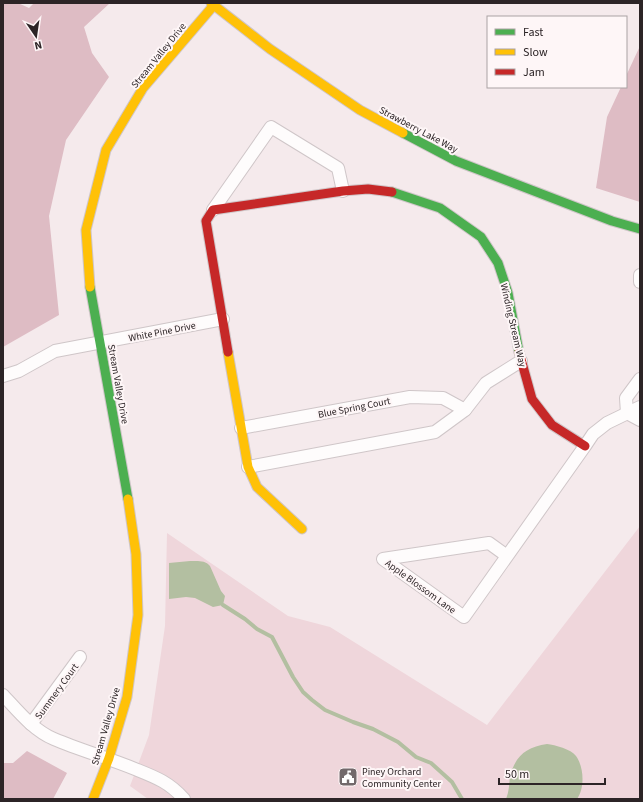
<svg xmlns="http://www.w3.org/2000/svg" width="643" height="802" font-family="'Source Sans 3',sans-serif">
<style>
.green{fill:#efd6db}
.forest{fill:#debcc4}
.water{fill:#b3bfa1}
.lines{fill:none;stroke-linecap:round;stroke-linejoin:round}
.stream{stroke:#b3bfa1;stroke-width:4}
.street-casing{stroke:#cfc6c8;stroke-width:14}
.fast-casing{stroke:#cfc6c8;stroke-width:11}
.slow-casing{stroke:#cfc6c8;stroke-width:11}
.jam-casing{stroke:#cfc6c8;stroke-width:11}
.street{stroke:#fefcfc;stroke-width:12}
.fast{stroke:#4caf50;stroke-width:9}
.slow{stroke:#ffc107;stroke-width:9}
.jam{stroke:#c62828;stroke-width:9}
.labels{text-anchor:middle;stroke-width:4;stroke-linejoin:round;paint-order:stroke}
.street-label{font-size:10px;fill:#2c2426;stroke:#fef6f7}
.poi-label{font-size:10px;fill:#2c2426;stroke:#fef6f7;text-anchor:start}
</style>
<rect width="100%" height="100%" fill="#f5eaec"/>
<path class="green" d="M640,526v273h-492l-18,-13 19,-51 16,-109 2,-93 121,83 42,11 157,98z"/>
<g class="forest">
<path d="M3,3h15l11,5 5,-5h76l-26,24 8,26 17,24 -43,63 -17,76 10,99 -56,32z"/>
<path d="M640,46v156l-44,-14 11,-71 14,-30h5v-11z"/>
<path d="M27,751l40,22 -14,26h-50v-36h10z"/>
</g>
<g class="water">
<path d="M190,561c8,0 15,-1 20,5l11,25 4,5 -2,9 -10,2 -18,-9 -9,-1 -17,2v-36z"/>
<path d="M547,744c8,1 24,5 29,12 8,11 9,32 1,43h-71c3,-7 3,-14 4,-22 5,-21 16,-30 37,-33z"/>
</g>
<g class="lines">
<path class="stream" d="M223,605l22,14 12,10 15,8 21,40 10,15 9,8 13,10 28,12 20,7 25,13 18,15 15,6 21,19 10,17"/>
<g class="street-casing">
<g id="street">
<path d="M213,210l58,-83 67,41 5,23"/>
<path d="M640,275v7"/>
<path d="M3,376l16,-5 36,-20 168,-32"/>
<path d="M627,413l-1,-15 14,-19"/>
<path d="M627,413l13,7"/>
<path d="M241,428l169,-31 33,1 22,12"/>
<path d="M248,467l187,-35 30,-22 21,-27 35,-22"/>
<path d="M507,556l-18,-13 -106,16 81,58 121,-171 8,-12 14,-11 33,-16"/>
<path d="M3,695c15,16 30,35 51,44 26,11 54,19 81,30 20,8 34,13 49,30"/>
<path d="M31,724l49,-67"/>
</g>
</g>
<g class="fast-casing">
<g id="fast">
<path d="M403,133l53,28 156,60 28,8"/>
<path d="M392,192l48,16 41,29 17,26 10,30 11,59"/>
<path d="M90,287l38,212"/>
</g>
</g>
<g class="slow-casing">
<g id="slow">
<path d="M211,3l59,46 90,61 43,23"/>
<path d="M90,287l-4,-57 20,-80 37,-62 71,-83"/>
<path d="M228,352l20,115 9,20 45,42"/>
<path d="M93,799l16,-41 18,-61 11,-82 -2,-61 -8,-55"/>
</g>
</g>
<g class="jam-casing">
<g id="jam">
<path d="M228,352l-22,-131 7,-11 130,-19 25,-2 24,3"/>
<path d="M519,352l13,47 20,26 33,21"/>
</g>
</g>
<use href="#street" class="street"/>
<use href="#fast" class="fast"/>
<use href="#slow" class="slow"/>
<use href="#jam" class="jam"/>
</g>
<defs>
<g id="civic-square" transform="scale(1)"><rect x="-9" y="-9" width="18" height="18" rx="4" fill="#72696b" stroke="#fef6f7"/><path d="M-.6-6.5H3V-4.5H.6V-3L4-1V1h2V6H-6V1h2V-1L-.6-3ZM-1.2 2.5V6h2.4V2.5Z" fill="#fff"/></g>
</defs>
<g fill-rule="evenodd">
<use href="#civic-square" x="348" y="777"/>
</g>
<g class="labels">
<g class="street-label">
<text transform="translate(158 55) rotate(-51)" y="4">Stream Valley Drive</text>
<text transform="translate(419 129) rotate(28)" y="4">Strawberry Lake Way</text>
<text transform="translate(514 325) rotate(77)" y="4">Winding Stream Way</text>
<text transform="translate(162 331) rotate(-11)" y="4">White Pine Drive</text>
<text transform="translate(119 384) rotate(80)" y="4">Stream Valley Drive</text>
<text transform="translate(354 407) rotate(-11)" y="4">Blue Spring Court</text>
<text transform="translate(421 586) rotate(36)" y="4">Apple Blossom Lane</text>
<text transform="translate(56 691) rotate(-54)" y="4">Summery Court</text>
<text transform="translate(105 726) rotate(-74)" y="4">Stream Valley Drive</text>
</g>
<g class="poi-label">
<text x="362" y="775">Piney Orchard<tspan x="362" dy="12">Community Center</tspan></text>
</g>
</g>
<rect width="643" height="802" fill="none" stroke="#2c2426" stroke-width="8"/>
<rect x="487" y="16" width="140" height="72" fill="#fef6f7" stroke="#aaa2a3"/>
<rect x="495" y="29" width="20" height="6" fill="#4caf50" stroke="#aaa2a3"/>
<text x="523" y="36" font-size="12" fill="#2c2426">Fast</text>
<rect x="495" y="49" width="20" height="6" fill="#ffc107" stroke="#aaa2a3"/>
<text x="523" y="56" font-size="12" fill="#2c2426">Slow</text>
<rect x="495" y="69" width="20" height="6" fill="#c62828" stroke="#aaa2a3"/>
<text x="523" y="76" font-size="12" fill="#2c2426">Jam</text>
<g transform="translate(36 36) rotate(167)" stroke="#fef6f7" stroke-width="3" paint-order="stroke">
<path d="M0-3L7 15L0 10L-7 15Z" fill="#2c2426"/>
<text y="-6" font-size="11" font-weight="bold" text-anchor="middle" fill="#2c2426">N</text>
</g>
<path d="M499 778v6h106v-6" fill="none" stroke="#2c2426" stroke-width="2"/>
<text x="505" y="778" font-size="12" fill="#2c2426" stroke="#fef6f7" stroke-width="3" paint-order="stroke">50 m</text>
</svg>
